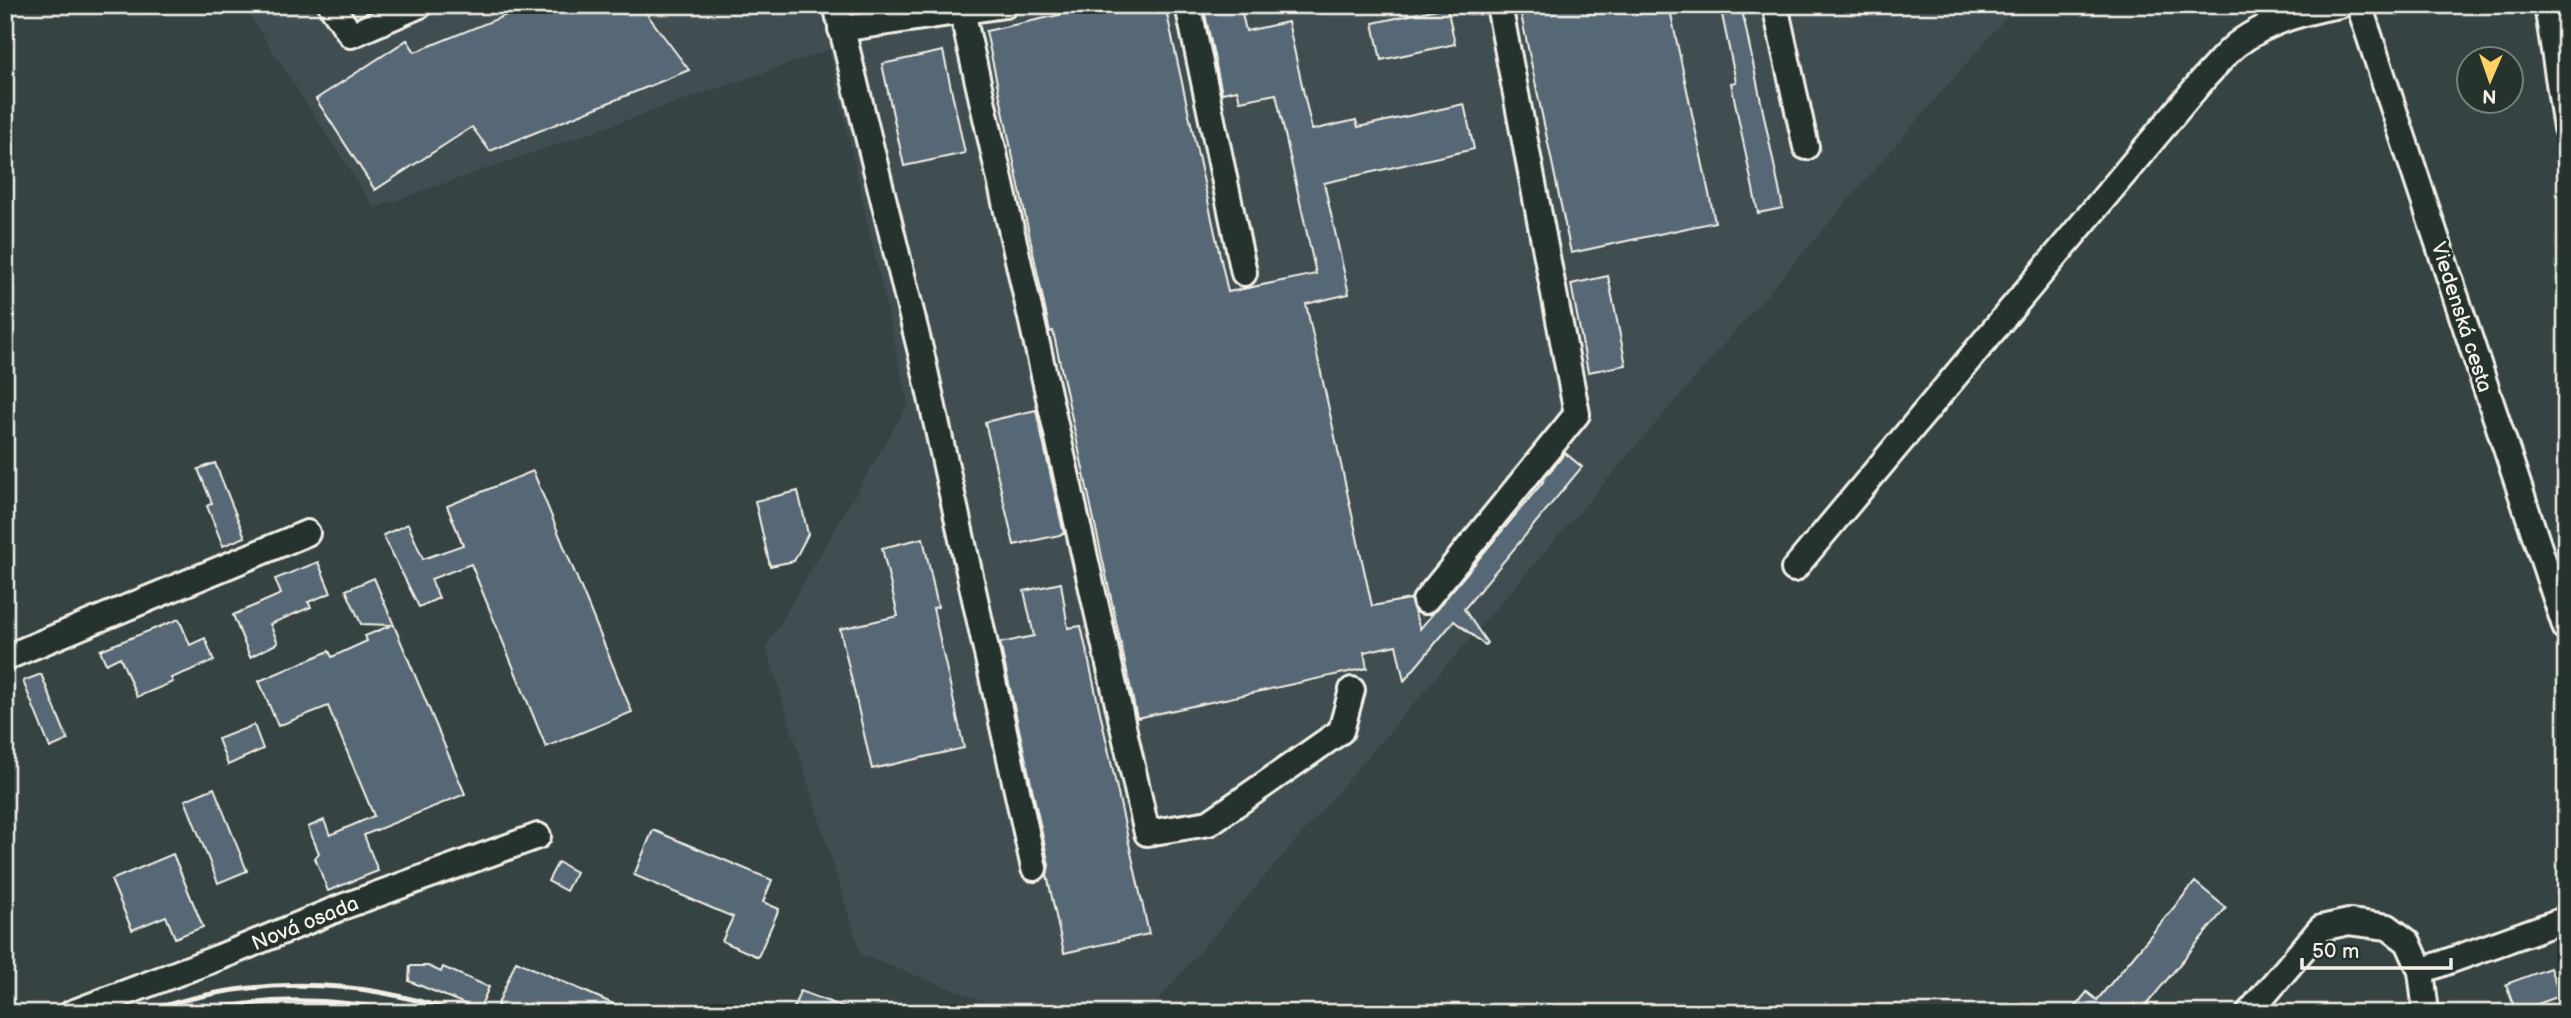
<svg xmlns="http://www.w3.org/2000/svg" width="2571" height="1018" font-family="'Balsamiq Sans',sans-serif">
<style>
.built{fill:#3f4e51}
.building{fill:#576874;stroke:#f4f1e8;stroke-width:2}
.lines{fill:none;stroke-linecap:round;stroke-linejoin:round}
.minor-casing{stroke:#f4f1e8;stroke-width:30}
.minor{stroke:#26332d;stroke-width:24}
.rail{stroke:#f4f1e8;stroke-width:5}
.labels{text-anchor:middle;stroke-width:6;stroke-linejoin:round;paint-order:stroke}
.street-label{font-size:21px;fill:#f4f1e8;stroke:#26332d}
</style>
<rect width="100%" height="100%" fill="#354342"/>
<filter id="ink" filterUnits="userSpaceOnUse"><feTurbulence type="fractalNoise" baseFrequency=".0143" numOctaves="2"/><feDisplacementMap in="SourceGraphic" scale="14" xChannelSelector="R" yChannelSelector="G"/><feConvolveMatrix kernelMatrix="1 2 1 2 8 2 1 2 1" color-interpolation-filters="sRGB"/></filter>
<g filter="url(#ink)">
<path class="built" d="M243,5h1774l-870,1008h-132l-154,-58 -95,-308 142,-243 -79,-354 -455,158z"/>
<g class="building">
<path d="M531,5h109l49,65 -199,81 -18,-24 -97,63 -59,-91 91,-59 8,12z"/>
<path d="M1104,5h61l63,287 88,-18 -40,-180 -36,7 -3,-11 -15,3 -19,-88h37l6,26 42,-9 24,108 44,-10 2,7 106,-23 10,45 -150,34 25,111 -43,10 66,302 38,-7 10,30 123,-147 -1,-1 23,-28 17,14 -118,142 23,34 -2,2 -31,-24 -50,60 -8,-36 -32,7 3,16 -230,50 -84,-387 -3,1 -64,-301z"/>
<path d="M1519,5h150l46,217 -144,31z"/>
<path d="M1720,5h21l42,203 -25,5 -27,-130 5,-1z"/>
<path d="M1447,7l8,37 -74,16 -8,-37z"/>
<path d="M943,51l22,102 -61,13 -22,-102z"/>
<path d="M1608,276l18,89 -38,7 -17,-88z"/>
<path d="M1036,410l28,124 -50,11 -29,-123z"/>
<path d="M215,463l30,74 -22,9 -16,-40 5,-3 -14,-34z"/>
<path d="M533,471l99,241 -86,35 -75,-183 -40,15 8,19 -20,9 -36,-72 25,-11 15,35 40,-14 -16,-39z"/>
<path d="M798,491l10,43 -14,27 -24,5 -15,-65z"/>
<path d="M923,538l15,69 -5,1 31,140 -92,21 -32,-140 58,-13 -16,-68z"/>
<path d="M318,562l13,31 -23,9 3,5 -41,17 8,19 -28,14 -17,-42 48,-21 -6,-15z"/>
<path d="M374,578l91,216 -101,41 14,36 -50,20 -13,-33 4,-5 -11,-26 16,-7 6,15 44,-19 -46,-110 -50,20 -19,-45 70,-30 3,6 35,-16 -2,-5 27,-11 -31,-1 -15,-34z"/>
<path d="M1061,583l7,45 13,-2 68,308 -85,19 -17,-78 2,-10 -49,-222 34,-7 -10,-45z"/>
<path d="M179,619l11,26 15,-7 9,23 -43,17 2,4 -36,15 -17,-40 -14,7 -6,-14z"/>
<path d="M41,674l27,66 -18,8 -27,-67z"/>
<path d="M254,725l9,24 -35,16 -10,-26z"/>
<path d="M214,788l33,83 -29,12 -33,-83z"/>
<path d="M653,830l119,50 -9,22 16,7 -21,48 -36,-16 11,-24 -99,-42z"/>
<path d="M173,854l30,73 -28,11 -9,-22 -34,14 -21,-50z"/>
<path d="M558,862l18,10 -10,19 -18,-10z"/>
<path d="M2195,882l31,26 -84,102 -7,-6 -8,9h-57l17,-21 10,8z"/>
<path d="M516,961l118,52h-121l-16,-7z"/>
<path d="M410,966h18l13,6 2,-5 46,20 -10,23 -70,-29z"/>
<path d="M2550,968l10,28 -44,16 -10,-28z"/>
<path d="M800,991l54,20v2h-62z"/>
</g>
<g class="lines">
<g class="minor-casing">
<g id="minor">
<path d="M331,5l20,30 69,-30"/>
<path d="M836,5l86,352 112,511"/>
<path d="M1188,5l56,268"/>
<path d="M1775,5l31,142"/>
<path d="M2359,5l207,624"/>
<path d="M2547,5l19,123"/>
<path d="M962,11l185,822 62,-10 132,-92 11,-41"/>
<path d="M841,29l164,-24"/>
<path d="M1794,569l411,-492c10,-10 20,-23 31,-32 28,-22 69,-34 104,-40"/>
<path d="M1425,601l152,-187 -78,-409"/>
<path d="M5,658l302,-125"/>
<path d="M72,1013l148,-56 122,-50 196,-71"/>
<path d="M2249,1013l72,-85 28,-6 39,5 20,15 13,29"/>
<path d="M2422,1013l3,-9 -4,-33 145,-52"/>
</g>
</g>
<use href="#minor" class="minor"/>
<g class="rail">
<path d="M143,1013c102,-37 212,-37 314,0"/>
<path d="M198,1013c68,-17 139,-15 206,0"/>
</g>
</g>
</g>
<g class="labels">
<g class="street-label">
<text transform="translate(2462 317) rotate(72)" y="7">Viedenská cesta</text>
<text transform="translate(305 923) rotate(-22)" y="7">Nová osada</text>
</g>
</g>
<rect width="2571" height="1018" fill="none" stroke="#26332d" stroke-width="28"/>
<rect x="14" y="14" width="2543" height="990" fill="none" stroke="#f4f1e8" stroke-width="2.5" filter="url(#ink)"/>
<g transform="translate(2490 80) rotate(182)"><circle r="33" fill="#26332d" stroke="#787f78" stroke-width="2"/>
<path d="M0-5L12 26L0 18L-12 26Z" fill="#ffd166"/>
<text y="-10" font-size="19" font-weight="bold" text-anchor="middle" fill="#f4f1e8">N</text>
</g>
<path d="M2302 958v10h149v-10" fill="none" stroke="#f4f1e8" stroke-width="3.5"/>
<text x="2312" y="958" font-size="21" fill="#f4f1e8" stroke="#26332d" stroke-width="5" paint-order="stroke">50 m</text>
</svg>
